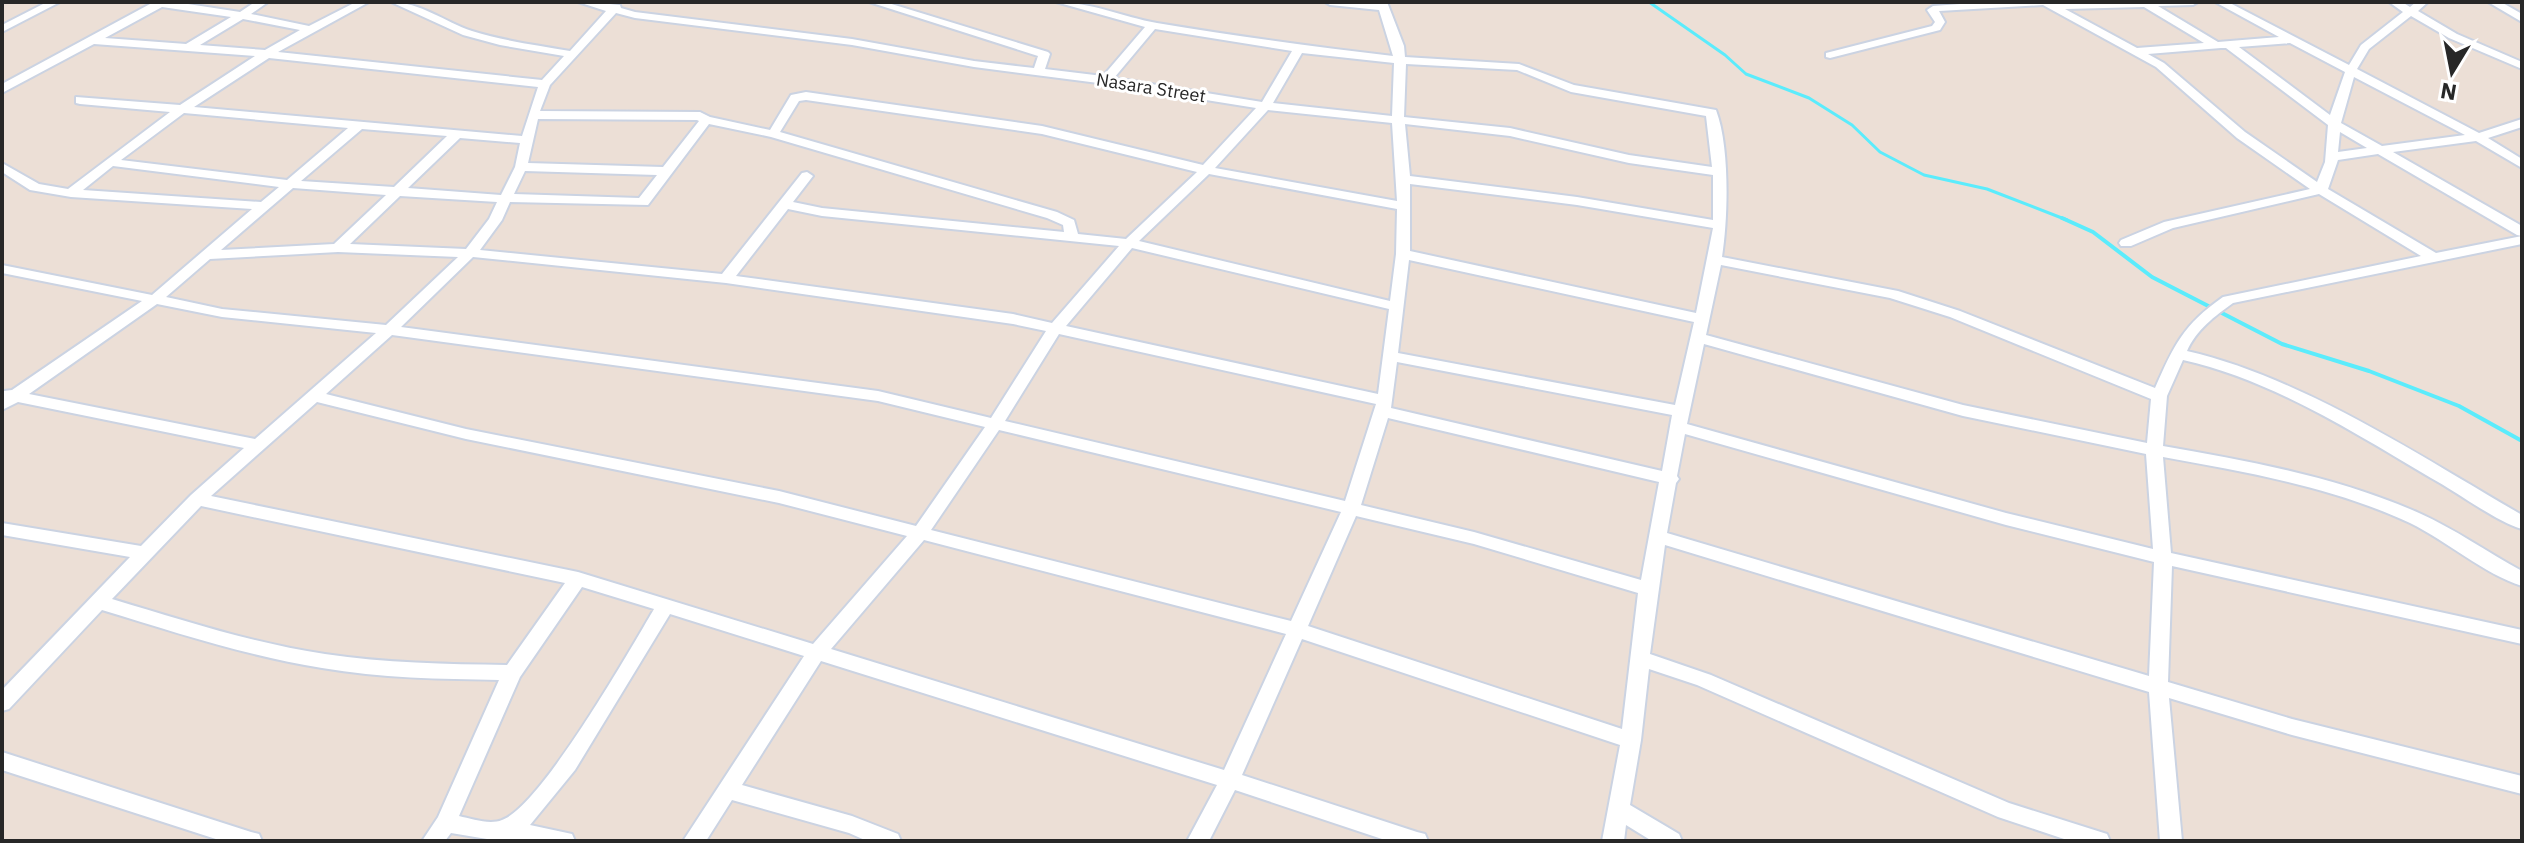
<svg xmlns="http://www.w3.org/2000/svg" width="2524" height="843" font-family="'IBM Plex Sans',sans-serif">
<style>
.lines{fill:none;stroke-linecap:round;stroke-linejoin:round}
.stream-far1{stroke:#5becfc;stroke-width:3}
.stream{stroke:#5becfc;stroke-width:4}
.minor-casing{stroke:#cbd3e2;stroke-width:4}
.minor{fill:#fff;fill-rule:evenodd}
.labels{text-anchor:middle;stroke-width:6;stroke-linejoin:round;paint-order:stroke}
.far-street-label{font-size:18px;fill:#272727;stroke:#fff}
</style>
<rect width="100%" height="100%" fill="#ecdfd6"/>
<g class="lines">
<path class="stream-far1" d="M1649,2l76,53 21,19 63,24 43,27 28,27 44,23 63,14 80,31"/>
<path class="stream" d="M2062,218l31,14 59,45 130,67 87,27 90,35 63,35"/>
<g class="minor-casing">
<g id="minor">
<path d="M47,2h13l-58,30v-7z"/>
<path d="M148,2h27l65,10 15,-10h13l-17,12 58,12 47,-24h13l-91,50 264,28 22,-24 -64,-11 -37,-10 -72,-33c29,0 54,20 81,29 31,10 65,14 98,20l36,-40 -28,-9c14,0 28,2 42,3l1,3 14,4 217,27 122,22 60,7 4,-12 -169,-54h16l163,50 2,2 -5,15 58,7 42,-49 -89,-25c35,0 67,15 101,21 79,13 157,24 236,33l-14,-46 -49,-5 -5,-3h62l17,44 1,11 114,7 55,21 142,25c14,37 12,109 6,147l176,34 62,20 195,77c19,-43 28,-63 68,-91l198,-41 -102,-62 -146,34 -42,18h-10l-2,-3 2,-3 43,-18 146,-33 -73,-51 -81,-71 -113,-62 -104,6 6,11 -5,8 -110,28 -4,-1v-4l106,-27 3,-4 -8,-12 6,-4 54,-4h211l-5,3 -35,1 60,36 61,-5 -64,-35h13l121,63 12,-20 42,-33 -14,-10h13l8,5 6,-5h12l-10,9 39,23 65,28v7l-73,-31 -38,-22 -42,33 -12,20 122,64 43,-14v8l-34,11 34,21v9l-46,-27 -83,11 129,74v18l-289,59c-18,13 -37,27 -46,48 114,26 233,105 335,164v14c-27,-8 -65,-37 -91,-51 -78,-46 -159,-98 -248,-118l-16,36 -4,50c86,15 176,31 256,67 36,16 68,39 103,58v15c-38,-12 -75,-45 -112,-63 -77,-36 -164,-51 -247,-66l8,96 351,77v14l-350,-78 -4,116 124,37 230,57v18l-230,-59 -123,-37 13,143h-22l-11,-149 -484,-147 -15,109 61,21 298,128 98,31 3,7h-40l-72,-24 -301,-132 -48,-16 -8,71 -11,65 49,29 3,7h-30l-26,-16 -2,16h-22l18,-96 -318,-106 -60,136 175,57 8,2 3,7h-40l-153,-51 -26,51h-22l30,-56 -396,-124 -79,124 110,31 46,18 3,7h-34l-18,-8 -117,-33 -26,41h-23l121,-185 -134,-42 -95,156 -45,55 42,9 3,7 -82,-1 -42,-7 -6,8h-23l16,-24 61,-137c-59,-1 -119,-2 -177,-12 -75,-12 -148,-36 -220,-58l-93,99 -7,2v-21l128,-133 -128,-22v-12l139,23 50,-51 53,-47 -226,-46 -16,8 2,-19 8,-1 130,-89 -140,-28v-8l150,30 100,-86 -181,-12 -41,-7 -28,-18v-9l37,21 29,5 102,-77 -90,-8 -4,-1v-6l104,8 75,-49 -161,-12 -92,49v-9l148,-80zM162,7l69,10 -45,27 -81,-6zM2144,7l60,36 -67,5 -72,-39zM616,13l19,5 217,27 122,22 132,17 150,24 -53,57 -161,-39 -236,-34 -15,3 -21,35 -60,-13 -10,-5 -160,-1 10,-26zM243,19l57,11 -35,20 -65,-5zM1155,29l137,22 -30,51 -148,-24zM2290,43l55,29 -15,43 -91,-68zM2221,48h5l102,77 -3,37 -8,20 -72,-50 -81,-69 -16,-9zM1302,53l92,10 -2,53 -119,-13zM269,58l269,29 -16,49 -328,-29zM1406,64l111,6 54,22 135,24 6,51 -83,-12 -119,-27 -106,-11zM2354,77l111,58 -83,11 -41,-23zM806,100l236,34 155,38 -71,67 -48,-5 -4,-14 -17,-8 -277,-80 19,-31zM1268,110l124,13 5,78 -182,-33zM184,113l164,15 -61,52 -166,-20zM538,119l159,1 2,1 -36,46 -135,-4zM709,124l62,13 276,81 16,7 1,7 -242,-24 -29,-6 20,-26 -6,-4 -5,1 -80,101 -242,-24 22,-30 8,-18 138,3zM1405,124l105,12 119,27 84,12v45l-136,-23 -167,-21zM362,129l85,7 -53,51 -93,-6zM2340,132l27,16 -29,4zM460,138l60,5 -5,24 -14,28 -93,-7zM2378,154l139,81 5,1 -86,17 -108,-64 10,-29zM113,166l166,21 -18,15 -178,-12zM525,171l132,4 -18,23 -125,-4zM1209,174l188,35 -1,45 -6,47 -251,-60zM1410,184l167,21 136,23 -17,85 -286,-62zM293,188l93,7 -52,49 -113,6zM400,196l97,6 -8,17 -23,30 -116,-5zM788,209l34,7 297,30 -67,77 -39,-9 -277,-38zM1132,248l257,61 -11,85 -312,-68zM338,252l120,5 -72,68 -164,-16 -56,-12 44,-38zM473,257l253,26 287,41 33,7 -55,87 -113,-27 -477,-64zM1409,260l285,62 -19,83 -277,-52zM1721,265l169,33 60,19 201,82 -4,44 -184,-38 -257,-70zM157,304l65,13 154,16 -121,106 -226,-45zM1059,334l317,70 -31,97 -340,-80zM392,335l486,66 107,26 -69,99 -137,-35 -313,-62 -140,-35zM1704,344l259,72 183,38 7,95 -147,-36 -319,-89zM1397,362l275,53 -10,56 -271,-63zM317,402l149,37 313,64 128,33 -94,108 -235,-72 -367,-76zM1388,418l271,64 -18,98 -167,-48 -113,-27zM999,430l342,82 -50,109 -360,-91zM1685,434l321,91 148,37 -5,114 -482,-143 9,-50 3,-4 -2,-3zM201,506l364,77 -58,82c-61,-1 -122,-2 -182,-11 -73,-11 -143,-34 -213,-55zM1356,516l118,28 164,49 -16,136 -314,-103zM924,540l362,94 -62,136 -393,-121zM582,587l72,22c-24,41 -113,197 -152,211 -12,5 -30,-1 -43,-4l61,-139z"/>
<path d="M2488,2h13l21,12v8z"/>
<path d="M2,752l249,80 8,2 3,7h-40l-220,-71z"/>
</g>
</g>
<use href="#minor" class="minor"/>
</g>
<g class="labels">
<g class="far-street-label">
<text transform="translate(1151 88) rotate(9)" y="6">Nasara Street</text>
</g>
</g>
<rect width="2524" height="843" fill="none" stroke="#272727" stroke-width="8"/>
<g transform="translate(2452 72) rotate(190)" stroke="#ffffff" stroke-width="6" paint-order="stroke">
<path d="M0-6L14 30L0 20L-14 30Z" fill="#272727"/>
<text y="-12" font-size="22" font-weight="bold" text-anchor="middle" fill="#272727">N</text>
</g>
</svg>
